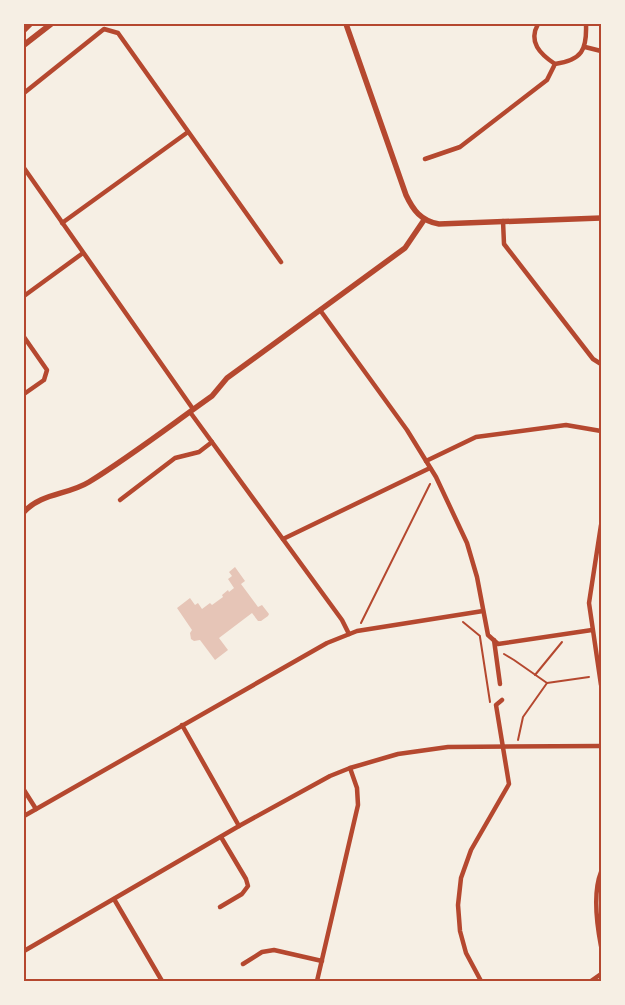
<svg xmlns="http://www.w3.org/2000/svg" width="625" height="1005" font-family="'Asap Condensed',sans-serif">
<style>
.building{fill:#e6c5b7}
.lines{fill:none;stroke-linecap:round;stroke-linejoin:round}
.path{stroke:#b5482f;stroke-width:2}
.minor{stroke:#b5482f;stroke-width:4.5}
.tertiary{stroke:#b5482f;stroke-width:5.5}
.secondary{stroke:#b5482f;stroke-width:6}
.neatline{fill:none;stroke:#b5482f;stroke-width:2}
</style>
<rect width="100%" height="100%" fill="#f6efe4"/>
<path class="building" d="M235,567l10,14 -4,3 17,23 4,-2 7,9 -1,2 -7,5h-3l-6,-8 -33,25 9,12 -13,10 -15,-20 -6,1 -3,-2 -1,-6 2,-3 -15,-22 13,-10 5,7 3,-2 4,6 8,-6 2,2 11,-8 -1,-2 6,-5 1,2 5,-4 -6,-9 4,-3 -3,-4z"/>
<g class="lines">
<g class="path">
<path d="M463,622l17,14"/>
<path d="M361,623l69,-139"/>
<path d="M480,637l10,65"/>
<path d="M504,654l10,6 33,23 42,-6"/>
<path d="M535,675l27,-33"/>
<path d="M518,740l5,-23 24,-34"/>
</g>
<g class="minor">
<path d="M538,24c-10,18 2,30 17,40"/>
<path d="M585,47l16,4"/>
<path d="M24,93l80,-64 14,4 163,229"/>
<path d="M425,159l35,-12 87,-67 8,-16c27,-4 32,-14 31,-40"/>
<path d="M24,168l169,241"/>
<path d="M503,221l1,23 89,115 8,5"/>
<path d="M62,223l126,-91"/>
<path d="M24,296l59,-43"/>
<path d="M320,310l87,120 29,47 31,66 10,34 11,58 10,9 94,-14"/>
<path d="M24,337l23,33 -3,10 -20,14"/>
<path d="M190,412l152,208 7,14"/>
<path d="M426,461l50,-24 90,-12 35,6"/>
<path d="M120,500l55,-42 24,-6 13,-10"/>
<path d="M601,525l-12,78 12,82"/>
<path d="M283,539l147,-71"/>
<path d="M494,640l6,44"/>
<path d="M182,725l57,101"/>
<path d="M24,790l12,19"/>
<path d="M24,816l303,-173 30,-12 126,-20"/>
<path d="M601,872c-8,20 -4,53 0,74"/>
<path d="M114,899l48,82"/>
<path d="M220,907l22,-13 6,-8 -2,-7 -25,-42"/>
<path d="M24,951l215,-125 91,-50 20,-8 48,-14 50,-7 153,-1"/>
<path d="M243,964l19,-12 12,-2 48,11"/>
<path d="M317,981l41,-176 -1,-17 -7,-20"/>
<path d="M481,981l-15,-28 -6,-22 -2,-26 3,-27 10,-28 38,-66 -13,-79 6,-5"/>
<path d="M591,981l10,-7"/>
</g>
<g class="tertiary">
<path d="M346,24l60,171c7,15 15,26 33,29l162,-6"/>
<path d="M24,512c17,-19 44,-17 65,-30 42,-26 82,-57 123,-86l15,-18 178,-130 19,-28"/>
</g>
<g class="secondary">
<path d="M24,30l6,-6"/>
<path d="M24,45l27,-21"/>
</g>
</g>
<rect width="625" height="1005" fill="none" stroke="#f6efe4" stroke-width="50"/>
<rect x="25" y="25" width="575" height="955" class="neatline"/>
</svg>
